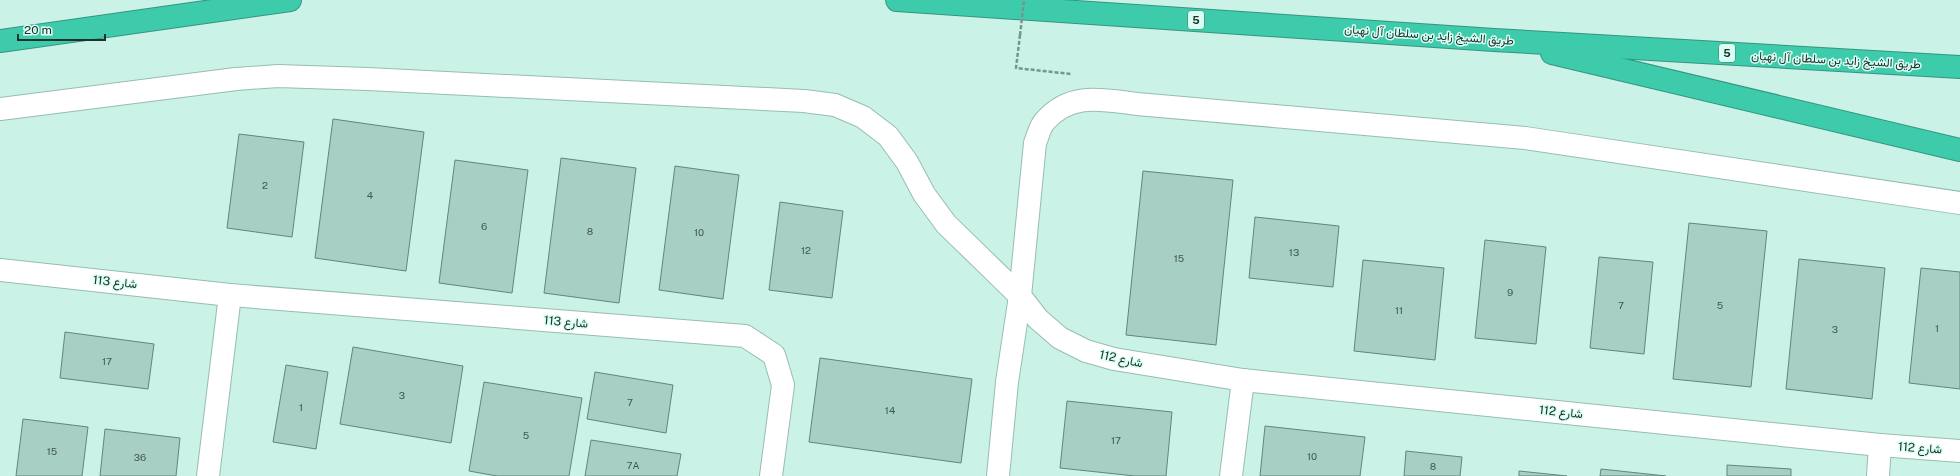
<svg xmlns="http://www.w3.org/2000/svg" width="1960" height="476" font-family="'Public Sans',Vazirmatn,sans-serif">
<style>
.building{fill:#a8cfc3;stroke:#62867c}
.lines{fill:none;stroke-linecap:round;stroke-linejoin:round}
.minor-casing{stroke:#97bdb2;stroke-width:24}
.highway-casing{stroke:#34957f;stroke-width:24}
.path{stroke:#78958c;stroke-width:2.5;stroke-dasharray:4 2;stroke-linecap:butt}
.minor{stroke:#fff;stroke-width:22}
.highway{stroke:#3ecbac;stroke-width:22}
.path-bridge{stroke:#78958c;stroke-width:2.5;stroke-dasharray:4 2;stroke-linecap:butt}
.labels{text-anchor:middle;stroke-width:3;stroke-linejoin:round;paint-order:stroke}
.number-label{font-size:10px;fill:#425851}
.shield{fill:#d7fff3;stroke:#576e67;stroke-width:1}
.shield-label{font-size:11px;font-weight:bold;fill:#20302b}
.street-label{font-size:12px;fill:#20302b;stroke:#d7fff3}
</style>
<rect width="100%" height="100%" fill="#caf2e6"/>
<g class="building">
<path d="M333,119l91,13 -18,139 -91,-13z"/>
<path d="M239,134l65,8 -12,95 -65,-9z"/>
<path d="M561,158l75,10 -17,135 -75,-10z"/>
<path d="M455,160l73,10 -16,123 -73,-10z"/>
<path d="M675,166l64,9 -16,124 -64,-9z"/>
<path d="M1143,171l90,9 -17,165 -90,-10z"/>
<path d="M780,202l63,9 -11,87 -63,-8z"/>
<path d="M1255,217l84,9 -6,61 -84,-9z"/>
<path d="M1689,223l78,8 -16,156 -78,-8z"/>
<path d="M1485,240l61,7 -10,97 -61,-6z"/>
<path d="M1599,257l54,5 -9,92 -54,-6z"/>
<path d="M1799,259l86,9 -13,131 -86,-10z"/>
<path d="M1363,260l81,8 -9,92 -81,-9z"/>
<path d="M1921,268l39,4v117l-51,-6z"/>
<path d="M65,332l89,12 -6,45 -88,-11z"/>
<path d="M353,347l110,19 -12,77 -111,-19z"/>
<path d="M820,358l152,21 -11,84 -152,-21z"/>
<path d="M286,365l42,7 -12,77 -43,-7z"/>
<path d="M595,372l78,13 -7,48 -79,-14z"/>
<path d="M484,382l98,16 -13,78h-72l-28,-5z"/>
<path d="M1067,401l105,11 -6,64h-31l-75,-8z"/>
<path d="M23,419l65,8 -6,49h-66z"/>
<path d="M1265,426l100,11 -5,39h-100z"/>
<path d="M105,429l75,9 -4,38h-76z"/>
<path d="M591,440l90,14 -4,22h-92z"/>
<path d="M1406,451l56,6 -2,19h-56z"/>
<path d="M1727,465l64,4v7h-64z"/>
<path d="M1601,469l65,7h-66z"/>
<path d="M1519,471l48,5h-48z"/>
</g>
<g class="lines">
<g class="minor-casing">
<g id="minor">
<path d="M0,109l236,-30 42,-3 90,3 436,22 31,4 28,12 25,19 19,26 17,32 22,30 74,72 18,23 22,19 26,13 28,8 129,21 637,65 80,6"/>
<path d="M0,270l230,25 515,41 29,19 9,30 -12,91"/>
<path d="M208,476l22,-181"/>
<path d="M998,476l9,-94 13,-86 15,-153c3,-7 5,-17 10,-22 26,-30 59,-21 92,-17l388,34 435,65"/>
<path d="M1231,476l12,-96"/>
<path d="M1878,476l2,-31"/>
</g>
</g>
<g class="highway-casing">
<g id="highway">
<path d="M897,0l597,40 466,27"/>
<path d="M0,41l290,-41"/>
<path d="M1552,53l408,97"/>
</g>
</g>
<path class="path" d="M1020,35l-4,33 55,6"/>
<use href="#minor" class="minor"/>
<use href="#highway" class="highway"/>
<path class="path-bridge" d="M1020,35l4,-35"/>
</g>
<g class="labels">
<g class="number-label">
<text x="265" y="189">2</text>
<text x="370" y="199">4</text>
<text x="484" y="230">6</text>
<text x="590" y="235">8</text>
<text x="699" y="236">10</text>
<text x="806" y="254">12</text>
<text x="1294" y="256">13</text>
<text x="1179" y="262">15</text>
<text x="1510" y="296">9</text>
<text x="1621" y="309">7</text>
<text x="1720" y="309">5</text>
<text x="1399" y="314">11</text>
<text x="1937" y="332">1</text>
<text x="1835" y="333">3</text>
<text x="107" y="365">17</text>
<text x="402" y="399">3</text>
<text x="630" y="406">7</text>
<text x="301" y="411">1</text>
<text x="890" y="414">14</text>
<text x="526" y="439">5</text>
<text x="1116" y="444">17</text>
<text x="52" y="455">15</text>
<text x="1312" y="460">10</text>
<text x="140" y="461">36</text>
<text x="633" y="469">7A</text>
<text x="1433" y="470">8</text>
</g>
<g class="shield">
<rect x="1188" y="11" width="16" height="18" rx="3"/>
<rect x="1719" y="44" width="16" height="18" rx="3"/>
</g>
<g class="shield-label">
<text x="1196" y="24">5</text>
<text x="1727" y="57">5</text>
</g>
<g class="street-label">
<text transform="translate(1429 35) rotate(4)" y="4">طريق الشيخ زايد بن سلطان آل نهيان</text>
<text transform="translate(1836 60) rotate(3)" y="4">طريق الشيخ زايد بن سلطان آل نهيان</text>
<text transform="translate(115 282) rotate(6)" y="4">شارع 113</text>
<text transform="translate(566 322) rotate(5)" y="4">شارع 113</text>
<text transform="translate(1121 359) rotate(12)" y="4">شارع 112</text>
<text transform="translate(1561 412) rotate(6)" y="4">شارع 112</text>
<text transform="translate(1920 448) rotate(4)" y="4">شارع 112</text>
</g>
</g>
<path d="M18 34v6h87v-6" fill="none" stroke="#20302b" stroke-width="2"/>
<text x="24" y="34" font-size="12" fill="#20302b" stroke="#d7fff3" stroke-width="3" paint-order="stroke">20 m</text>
</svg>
